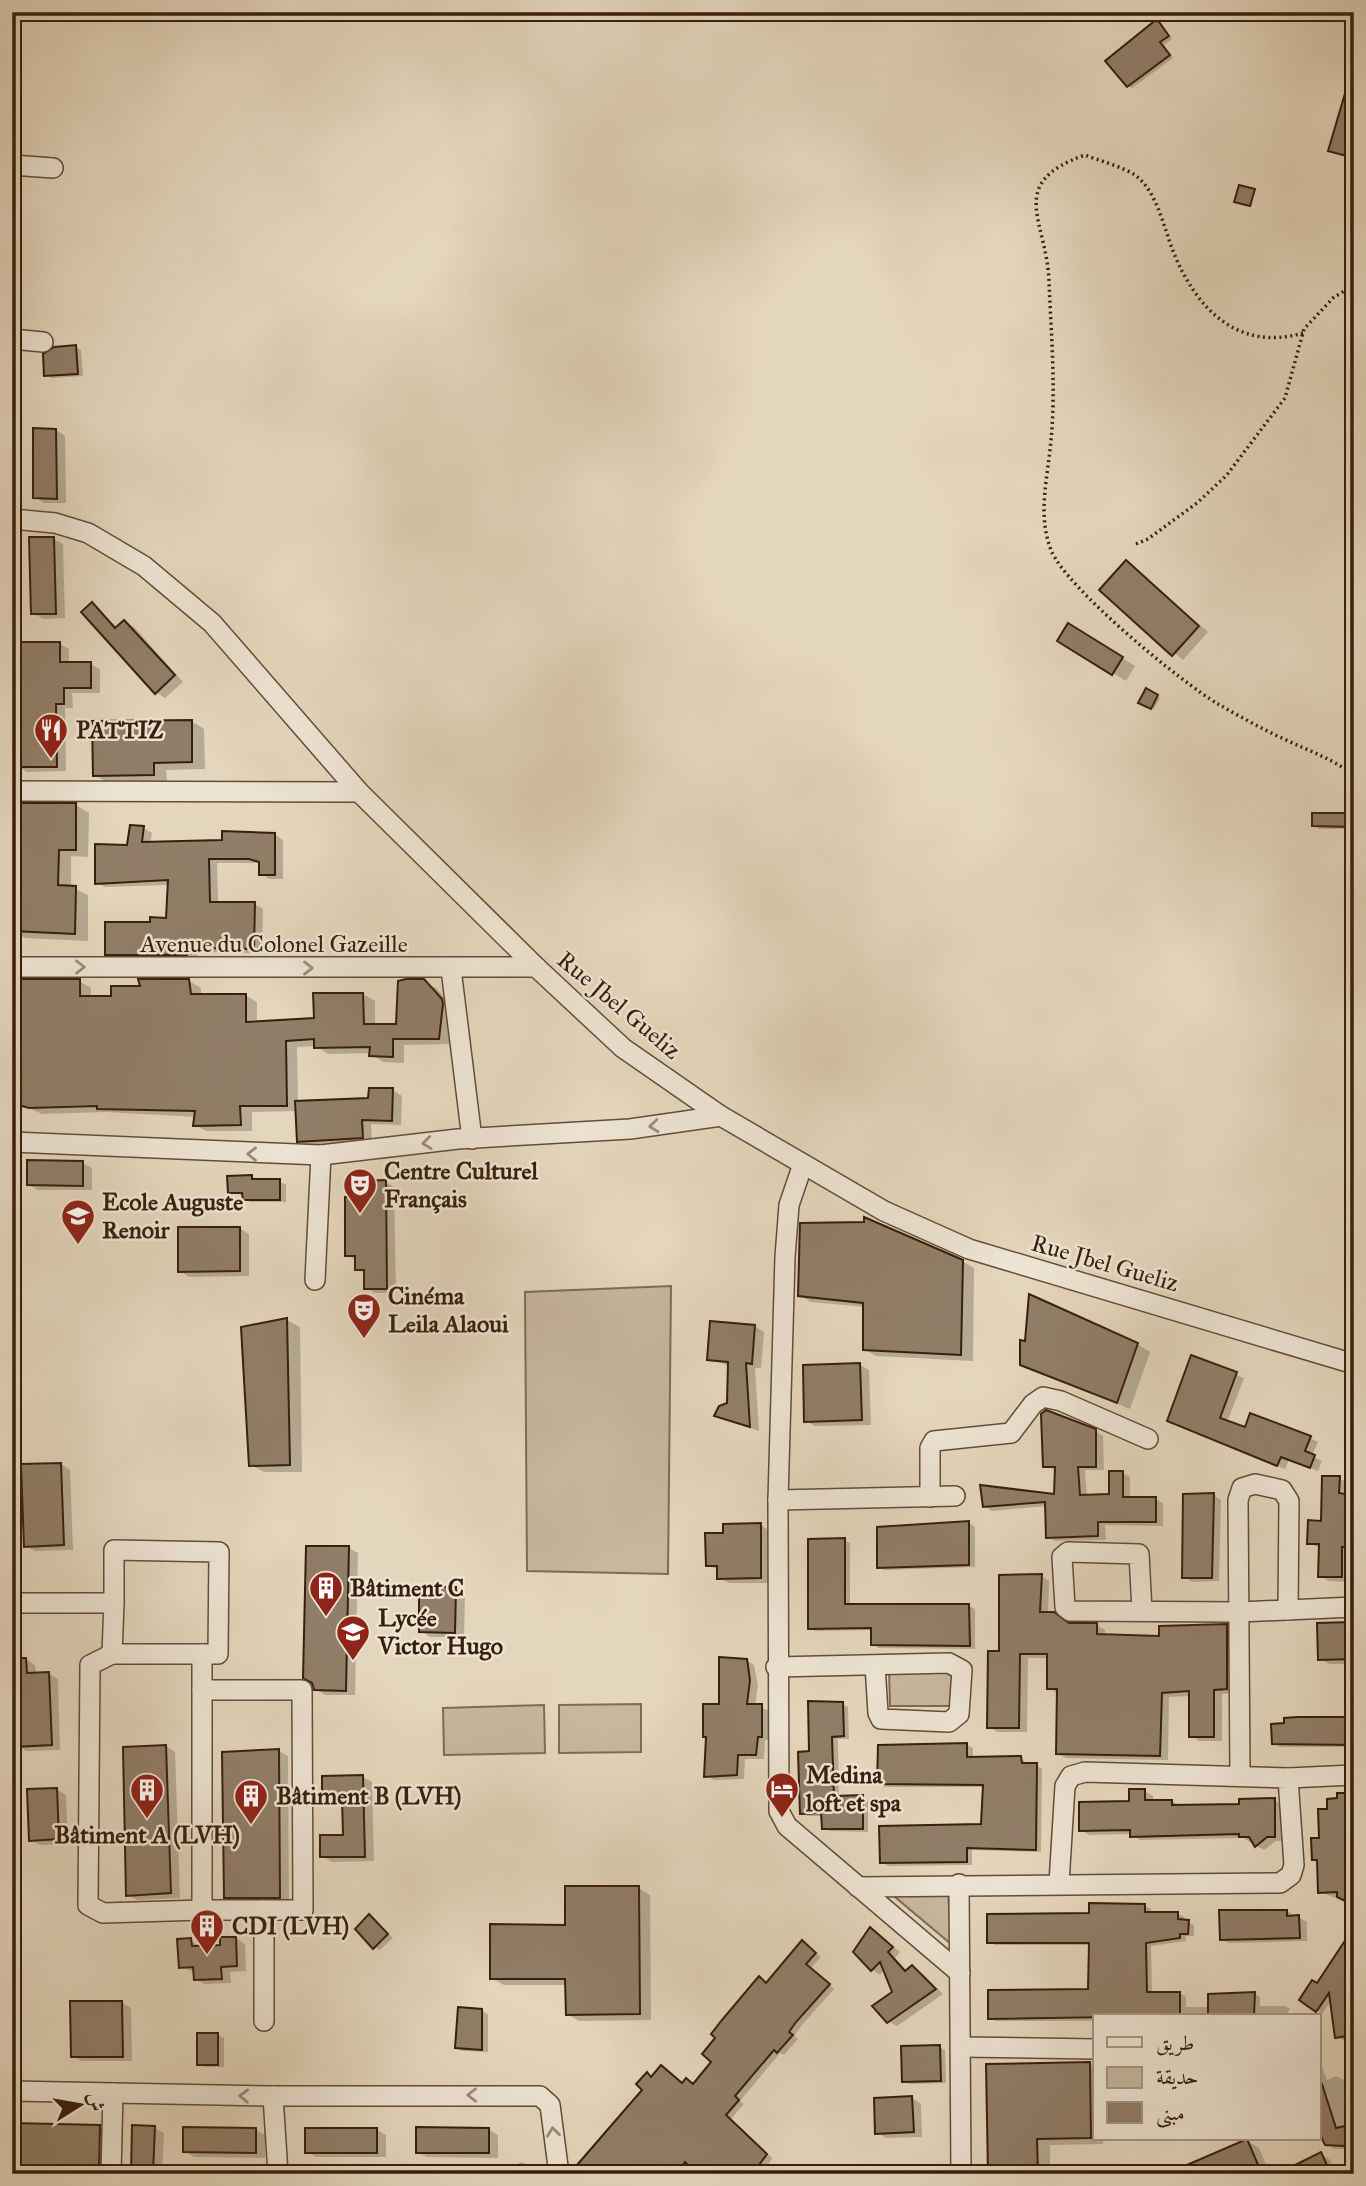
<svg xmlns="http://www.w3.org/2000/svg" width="1366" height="2186" font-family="'IM FELL Great Primer',Amiri,serif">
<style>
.green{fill:#c7b79e;stroke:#806a56;stroke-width:2}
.shadow{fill:#0003}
.building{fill:#917e68;stroke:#381e0d;stroke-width:2}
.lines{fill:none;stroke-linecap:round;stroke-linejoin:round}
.minor-casing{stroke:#634c39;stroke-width:22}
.path{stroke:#381e0d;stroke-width:3.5;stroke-dasharray:2 3.5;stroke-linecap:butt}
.minor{stroke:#ede4d3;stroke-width:19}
.oneway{stroke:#9c8b7a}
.labels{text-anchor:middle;stroke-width:5;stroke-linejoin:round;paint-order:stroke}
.poi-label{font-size:24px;font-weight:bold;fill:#381e0d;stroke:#ede4d3;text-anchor:start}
.street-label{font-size:24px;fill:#381e0d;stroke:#ede4d3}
</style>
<rect width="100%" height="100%" fill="#e4d6bc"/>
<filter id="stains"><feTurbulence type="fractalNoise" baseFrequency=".00286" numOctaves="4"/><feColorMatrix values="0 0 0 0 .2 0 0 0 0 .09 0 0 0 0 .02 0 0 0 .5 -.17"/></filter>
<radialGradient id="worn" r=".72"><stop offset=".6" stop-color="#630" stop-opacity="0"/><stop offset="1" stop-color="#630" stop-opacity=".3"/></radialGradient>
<g class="green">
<path d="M671,1286l-3,288 -141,-3 -2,-279z"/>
<path d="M953,1667v39h-63l-1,-38z"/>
<path d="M641,1704v48l-82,1v-48z"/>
<path d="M544,1705l1,48 -101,2 -1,-47z"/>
<path d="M948,1889l3,55 -62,-52z"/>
</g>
<g class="shadow">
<path d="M1157,21l15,18 -8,6 9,13 -41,30 -4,-2z"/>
<path d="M1254,190l-2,16 -13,-3z"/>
<path d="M75,347l6,3 2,26 -31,2 -6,-3z"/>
<path d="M56,430l9,6 1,67h-22l-9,-6z"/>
<path d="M53,539l10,5 2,74 -22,1 -10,-6z"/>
<path d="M1126,562l82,70 -25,28 -82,-70z"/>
<path d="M92,604l26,24 6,-6 10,5 49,55 -18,16 -9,-6z"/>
<path d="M1081,632l54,34 -9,15 -67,-41z"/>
<path d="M60,644l9,5v15h21l10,5v24h-28l1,15h-8l1,63 -39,1 -10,-6z"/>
<path d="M1146,691l14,7 -6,11 -13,-7z"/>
<path d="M191,721l13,8 1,40 -39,1 1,12 -59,1 -13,-8z"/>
<path d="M14,805h62l13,8 -1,44 -17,-1v31l17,8v46l-63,-3 -13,-8z"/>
<path d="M1354,815v14h-35l-5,-4z"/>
<path d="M143,828l9,5 -2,10 74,-1 51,-7 8,5v39h-14l-8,-5 -2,-11h-42l1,40 36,1 9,5 -1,44 -63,-1 -3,7h-81l-8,-5 45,-31 15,-3 2,-35 -64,2 -8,-4z"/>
<path d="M14,981h65l12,7v10h22l29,-10 47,-7 12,7v8l44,-1 12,7v21l58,-4 48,-25 12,7v25h22l26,-45 13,7 17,19 -2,37 -47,1v18l-21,-1 -12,-9 -43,1 -12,-8 -19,1 1,56 72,-4 23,-9 9,6 -1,29 -30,-1 1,18 -63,4 -10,-5 -2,-30 -45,1v19h-46l-11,-6 1,-8 -90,-5 -64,2 -26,-12 -4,-7z"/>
<path d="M82,1163l10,5v22h-54l-10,-6z"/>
<path d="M251,1177l35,7v18h-36l-6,-7 -15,-3z"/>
<path d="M385,1182l9,5 2,106h-21l-9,-5v-15l-9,-4v-8l-10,-6 7,-57z"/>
<path d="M239,1228l10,6v42l-60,1 -9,-6z"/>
<path d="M962,1261l12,7 -1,93 -97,-5 -12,-7 1,-42 -54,-5 -12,-7z"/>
<path d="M287,1320l13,7 2,145h-38l-13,-7z"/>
<path d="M754,1326l10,6 -3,36h-6l4,63 -43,-16 13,-11 1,-38 -21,-7z"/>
<path d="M1137,1344l13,8 -20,57 -108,-45z"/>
<path d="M1192,1357l52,21 -17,44 19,7 64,9 8,4 -6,14 10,5 -4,10 -29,-11 -4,9 -109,-44z"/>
<path d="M860,1365l9,5 2,55 -56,1 -9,-5z"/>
<path d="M1095,1431l8,5 1,34h-19l2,27 24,-1 11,-23 8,4v21l25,1 8,4v23l-58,-1 1,15 -51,1 -8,-4 -1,-31 -54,5 -8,-5 72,-10v-26l-11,-4z"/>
<path d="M61,1464l9,6 3,80 -38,1 -9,-5z"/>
<path d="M1339,1478l10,6 -1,14 6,3 -3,81 -22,-1 -9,-5v-28l-11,-5 14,-20z"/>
<path d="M1213,1495l8,5 -2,81 -27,1 -8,-5 -2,-47z"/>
<path d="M969,1523l6,4v40l-91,3 -6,-3z"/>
<path d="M760,1525l10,6v52h-41l-10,-5v-8l-12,-5 18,-30z"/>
<path d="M844,1540l6,3v62l119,1 6,3v40l-97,-1 -5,-4 -1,-14 -57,1 -6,-3z"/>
<path d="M349,1548l9,5 -3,142h-30l-9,-6z"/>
<path d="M1041,1576l8,5 -1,33 23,11h25l9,5v6l55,2 66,-12 9,5v62l-13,1v47h-23l-8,-5v-40l-22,1 -1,63 -102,-2 -9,-5v-60l-8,-5v-30h-21l-1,74h-30l-8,-5 11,-74z"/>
<path d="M455,1589l10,6 -1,42h-34l-9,-6z"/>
<path d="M1351,1624l3,40h-25l-9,-5z"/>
<path d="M26,1659l9,6 1,9h13l9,5 2,71 -34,1 -9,-6z"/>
<path d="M746,1660l8,5 4,20 -3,21 15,5v29h-5l-1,19h-19l-1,20 -30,1 -8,-4z"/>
<path d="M842,1704l6,3 1,32h-11l1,58 24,-1 5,4v32l-38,-1 -6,-3 -1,-12h-15l-6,-3 9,-60z"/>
<path d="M1354,1719v28h-74l-6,-4z"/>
<path d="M967,1745l6,3v11l48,-1 6,7 15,3 -1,84 -69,-2v15l-84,1 -6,-4 101,-36 2,-39h-100l-6,-4z"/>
<path d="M166,1746l9,6 5,146 -43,2 -9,-5z"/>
<path d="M279,1751l9,5 1,146h-54l-10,-5 -1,-144z"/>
<path d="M363,1777l9,5 2,79 -42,1 -10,-6 22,-19v-34h-11l-9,-6z"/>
<path d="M56,1789l10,6 2,49 -28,1 -9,-5z"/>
<path d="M1145,1791l8,5v6l19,-1 8,5h61l33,-6 8,5 1,36h-7l-12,9 -21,-12 -103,2 -9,-6 -42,1 -8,-5 50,-27z"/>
<path d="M1354,1794v111l-34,-13 -1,-30 -5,-3 15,-48 10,-11z"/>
<path d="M638,1888l12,7 1,125 -72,1 -12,-7v-29h-63l-12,-7 75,-52z"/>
<path d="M1145,1906l6,3v4l27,1 6,3v4l10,4v11h-8v5l-35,5 1,48 28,-1 6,4v10h24l45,-13 5,3v9h25l5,3 -5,7h-190v5h-99l-6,-3 100,-27 1,-46h-96l-6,-3 102,-27z"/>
<path d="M1287,1911l20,11v19l-78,2 -8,-4z"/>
<path d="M370,1917l23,21 -13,12 -6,-3z"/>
<path d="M871,1930l29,22 -5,6 13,14 4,-4 9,4 22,22 -46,32 -9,-5 7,-29 -10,-23 -5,6 -8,-5 -17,-18z"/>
<path d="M236,1938l9,6 1,27 -16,1 1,11 -26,1 -10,-5v-7l-15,-5 11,-27 9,8 22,-1z"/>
<path d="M802,1942l19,15 -10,11 23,21 -32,36 -8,11 4,3 -14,16 -4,-2 -40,48 4,3 -13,15 41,39 -5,9 7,7h-184l55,-84 2,-15 47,10 20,-24 45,-83 9,6z"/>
<path d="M1354,1942v97l-11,1 -6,-3 -6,-37 -9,14 -5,-4 1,-25z"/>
<path d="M122,2003l9,5 1,53h-50l-10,-5z"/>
<path d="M482,2011l6,3v38l-26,-1 -6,-3z"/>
<path d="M218,2035l6,3v29h-19l-6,-3z"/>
<path d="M939,2047l6,3 1,33 -36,1 -6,-3z"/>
<path d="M1319,2059l8,21 9,-4 8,4 10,22 -2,47h-17l-9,-5 -7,-16z"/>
<path d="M1089,2064l6,3v72h8v5l-53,1v29h-61z"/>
<path d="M912,2098l9,6 1,33 -36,1 -9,-6z"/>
<path d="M99,2127l13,7 -1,40h-99z"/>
<path d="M154,2128l10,5 -2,41h-30z"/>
<path d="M488,2129l10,6v23l-71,-1 -10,-5z"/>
<path d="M256,2130l9,5v23l-71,-1 -9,-6z"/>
<path d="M377,2130l9,5v22h-70l-9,-5z"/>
<path d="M1247,2141l12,7 11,26h-99z"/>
<path d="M1321,2154l9,6 7,14h-47z"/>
<path d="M522,2162l10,6 2,6h-39z"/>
</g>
<g class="building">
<path d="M1157,19l12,17 -9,6 10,13 -43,32 -22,-26z"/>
<path d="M1349,80l5,1v77l-26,-7z"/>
<path d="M1239,185l16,4 -5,17 -16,-4z"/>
<path d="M76,345l2,29 -34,2 -1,-22 11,-7z"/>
<path d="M33,428l23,1 1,70 -24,-1z"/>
<path d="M29,537h25l2,77h-25z"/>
<path d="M1126,560l73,66 -27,30 -73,-66z"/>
<path d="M92,602l23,26 9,-8 51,55 -20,19 -74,-82z"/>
<path d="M1068,623l55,34 -11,18 -55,-34z"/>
<path d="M14,642h46v20h31v26h-27v16h-8l1,63h-41z"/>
<path d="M1146,688l12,7 -7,14 -13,-6z"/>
<path d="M192,720v42l-38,1v12l-61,1 -1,-55z"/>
<path d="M12,803h64v47h-17l-1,35 18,1 -1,48 -63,-3z"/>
<path d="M1312,813h42v14l-42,-1z"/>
<path d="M130,825l14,1 -2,16 80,-2v-9l53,2v42h-16v-13l-10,-3h-40l1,43h45l-1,47 -64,-1 -3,7h-82v-33h45v-5l16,1 2,-38 -73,4v-40l32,1z"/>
<path d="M13,979h67v17h31v-10h29l-2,-7h51l2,15h55v28l68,-4 -1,-25h50l1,31h32l2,-43 8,-2h18l18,20 1,5 -4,35h-46v18l-24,-1 1,-9 -56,1v-9l-28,2 1,65h-47l1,19 -48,1 2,-15 -98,-2v-3l-68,2 -14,-4z"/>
<path d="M369,1088h24l-1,33 -30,-1 1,18 -66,4 -2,-41 73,-3z"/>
<path d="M27,1160l56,1v25l-56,-1z"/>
<path d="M252,1175v4h28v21h-37l-1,-7h-14l-1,-17z"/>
<path d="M386,1180l1,109h-23v-19h-9v-14h-10v-59h7v-16z"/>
<path d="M864,1217l99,43 -2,95 -98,-5v-47l-65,-7 2,-73 64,-1z"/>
<path d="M178,1227h62v44l-62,1z"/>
<path d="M1029,1294l109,49 -21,60 -97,-38v-25l5,1z"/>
<path d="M287,1318l3,147 -41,1 -8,-139z"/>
<path d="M710,1321l45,4 -3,39 -6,-1 4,64 -36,-11 5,-10 8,-3 1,-41 -21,-2z"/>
<path d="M1191,1355l46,17 -17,46 25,9 5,-14 61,23 -6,15 10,4 -5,13 -29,-11 -4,9 -110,-45z"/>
<path d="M860,1363l2,57 -58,2 -1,-57z"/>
<path d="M1046,1410l50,19v38h-18l2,28 29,-1v-23h14v26h33v25h-58v14l-52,2 -1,-36 -62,5 -3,-22 74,9 1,-27h-12l-2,-53z"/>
<path d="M61,1463l3,82 -40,2 -3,-83z"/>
<path d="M1322,1476h18l-1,17 6,1v9h6l-2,44h-7v30h-24l1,-33h-12l1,-24 13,1z"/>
<path d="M1214,1493l-2,85h-30l1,-84z"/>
<path d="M969,1521v44l-92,3v-41z"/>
<path d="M761,1523v55l-44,1v-13h-11l-1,-33h18v-9z"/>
<path d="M845,1538v66h124l1,42 -99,-1v-17l-63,1v-90z"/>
<path d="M306,1546h43l-3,145 -32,-1 -2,-7 -9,-5z"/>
<path d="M1042,1574l-2,38h14l15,11h28v11l62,2v-10l68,-2v65l-13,1v47h-25v-46l-27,2 -2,63 -104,-2 1,-65h-10v-35h-27l-1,74h-32l1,-77h11v-76z"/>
<path d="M419,1587h37l-1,46 -36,-1z"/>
<path d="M1352,1622l2,37 -36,1 -1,-37z"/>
<path d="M719,1657l28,2 3,21 -3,24h15v33h-4l-2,18h-18l-1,20 -33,2 2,-40h-3v-33h16z"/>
<path d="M12,1658h14l1,15 22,-1 3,73 -37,2z"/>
<path d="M808,1701l35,1 1,34 -12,1 2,59 29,-1v34h-41l-1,-16 -21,1 -2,-62 11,-1z"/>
<path d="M1297,1717h57v28l-82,-1 -1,-20 13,-1v-5z"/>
<path d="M967,1743v14l54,-1 1,7h15l-1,87 -69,-2v14l-87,1 -1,-37 102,-2 2,-39 -106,-1 1,-39z"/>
<path d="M166,1745l5,148 -45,3 -3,-149z"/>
<path d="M279,1749l1,149h-56l-2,-146z"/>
<path d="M363,1775l2,82h-45v-22h23l-1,-37h-20v-22z"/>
<path d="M57,1788l2,51 -30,2 -2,-52z"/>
<path d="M1129,1789h16v11h27v5l67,-1v-5l36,-1v39h-8l-12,10 -6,-10h-10v-3l-109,3v-7l-51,1v-29l50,-1z"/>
<path d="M1337,1793h17v31h-3v11h-6l6,69 -14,-7v-5l-19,1 -1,-33h-5l-1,-22h8l-1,-29h9v-10l10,-1z"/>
<path d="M565,1886h74l1,128 -74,1 -1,-36h-75v-55l75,1z"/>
<path d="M1089,1903l56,1v8h33v7l11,1 -1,14h-8v4l-34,5 1,49h33v24l-192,3v-29l100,-1 1,-46h-102v-29l102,-1z"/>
<path d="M1219,1910h68v6l12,-1 1,23 -80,2z"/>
<path d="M369,1914l19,20 -15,15 -18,-20z"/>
<path d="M870,1927l23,20 -5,5 17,19 7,-6 24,24 -49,34 -15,-17 20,-14 -12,-30 -9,9 -18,-19z"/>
<path d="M1354,1927v91h-4l3,17 -18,3 -6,-45 -13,19 -17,-12 13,-20 5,3z"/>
<path d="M220,1937h16l1,29 -16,1 1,12 -28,1 -1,-13 -14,1 -2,-29 14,-1 1,8 28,-1z"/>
<path d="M802,1940l14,13 -10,11 24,20 -34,38 -7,10 4,3 -16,18 -3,-3 -39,46 4,4 -13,15 41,39 -8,11 10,9h-72l-12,-12 -7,9 -7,-5 -7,8h-77l-10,-9 65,-75 -6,-6 11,-12 4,5 10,-12 21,18 4,-5 7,6 18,-22 -9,-8 13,-16 -4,-4 11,-14 37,-44 7,7z"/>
<path d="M1255,1992l-1,24h-46v-22z"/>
<path d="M70,2001h52l1,56h-52z"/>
<path d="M458,2007l24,2v41l-27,-2z"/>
<rect x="197" y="2033" width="21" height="32"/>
<path d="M940,2045l1,36 -39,1 -1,-36z"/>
<path d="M1090,2062l1,76 -54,1 1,35h-50l-2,-110z"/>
<path d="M1319,2084h3l14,44 18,-4v17l-11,5 -18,-1 -6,-13z"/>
<path d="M912,2096l2,36 -39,2 -1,-36z"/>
<path d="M12,2123l88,2 -1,49h-87z"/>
<path d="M132,2125l23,1 -2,48h-22z"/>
<path d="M183,2127l73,1v25l-73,-1z"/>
<path d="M416,2127l73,1v25h-73z"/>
<rect x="305" y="2128" width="72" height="25"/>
<path d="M1247,2139l15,35h-96z"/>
<path d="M1321,2152l10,22h-54z"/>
</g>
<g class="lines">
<g class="minor-casing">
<g id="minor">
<path d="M12,165l41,3"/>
<path d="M12,339l31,3"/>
<path d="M12,519l43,4 33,10 56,33 68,57 147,169 177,175 87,81 98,68 163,95 85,38 385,115"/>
<path d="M12,791l347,1"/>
<path d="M12,967h524"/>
<path d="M451,969l21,170"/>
<path d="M12,1142l309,13 137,-16 172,-10 91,-13"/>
<path d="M803,1164l-14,41 -4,52 -7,243 1,311 8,15 173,147"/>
<path d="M315,1280l6,-125"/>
<path d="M930,1497v-49l4,-7 77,-8 22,-29 10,-7 18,4 87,38"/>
<path d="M778,1500l177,-4"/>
<path d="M12,1603h102l-2,51h90v256h62v111"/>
<path d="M114,1603v-53l105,2 -1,102h-16"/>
<path d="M1142,1611l-3,-57 -71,-2 -6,5 3,50 5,4 170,1 114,-5"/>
<path d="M112,1654l-22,11 -2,240 15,8 99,-3"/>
<path d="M776,1667l173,-4 13,7 -3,44 -10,8 -68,-3 -3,-6 -3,-48"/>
<path d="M202,1690h100l1,220h-39"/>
<path d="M1240,1775l-2,-275 4,-12 13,-4 27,6 7,11 -1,109"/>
<path d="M1288,1778l65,-3"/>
<path d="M959,1884l2,290"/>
<path d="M858,1887l422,-4 11,-8 3,-10 -6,-87 -203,-6 -14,4 -6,10 -6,97"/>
<path d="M962,2047l133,2"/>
<path d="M12,2091l261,5h267l10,9 9,69"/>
<path d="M273,2096l5,78"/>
<path d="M111,2174l2,-81"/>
</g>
</g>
<g class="path">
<path d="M1303,333c-65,19 -107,-24 -130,-82 -9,-23 -16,-60 -38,-76 -14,-9 -35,-14 -50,-20 -80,28 -38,66 -36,126 2,52 7,107 2,159 -3,37 -14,74 0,110 15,38 130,132 167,154 21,12 44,25 66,35 25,12 47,19 70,36"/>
<path d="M1136,544l12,-5 49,-36 29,-27 59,-78 19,-69 29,-31 21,-13"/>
<path d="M1352,2174l2,-3"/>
</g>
<use href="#minor" class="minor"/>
</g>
<defs><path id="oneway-chevron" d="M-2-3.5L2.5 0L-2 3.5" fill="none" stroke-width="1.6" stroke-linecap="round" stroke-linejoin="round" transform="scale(1.75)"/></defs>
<g class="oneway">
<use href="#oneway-chevron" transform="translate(80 967)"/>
<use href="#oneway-chevron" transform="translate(308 968)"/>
<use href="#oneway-chevron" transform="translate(654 1126) rotate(174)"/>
<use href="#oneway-chevron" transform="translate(427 1143) rotate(173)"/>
<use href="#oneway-chevron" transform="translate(252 1154) rotate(-179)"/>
<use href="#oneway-chevron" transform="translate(472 2095) rotate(180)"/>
<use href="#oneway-chevron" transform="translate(244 2096) rotate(-179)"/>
<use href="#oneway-chevron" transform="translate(553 2132) rotate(-97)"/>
</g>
<defs>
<g id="restaurant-pin" transform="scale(1.75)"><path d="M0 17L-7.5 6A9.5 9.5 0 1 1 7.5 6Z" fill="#8f2418" stroke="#ede4d3"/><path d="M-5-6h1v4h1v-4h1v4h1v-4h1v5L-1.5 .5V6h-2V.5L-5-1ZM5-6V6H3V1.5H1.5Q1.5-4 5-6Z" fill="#fff"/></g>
<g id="theatre-pin" transform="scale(1.75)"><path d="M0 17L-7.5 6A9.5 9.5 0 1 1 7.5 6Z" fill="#8f2418" stroke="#ede4d3"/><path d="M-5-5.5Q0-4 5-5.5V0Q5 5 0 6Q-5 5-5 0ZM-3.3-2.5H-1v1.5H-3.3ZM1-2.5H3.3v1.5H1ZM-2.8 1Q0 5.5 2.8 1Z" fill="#fff"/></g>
<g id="school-pin" transform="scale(1.75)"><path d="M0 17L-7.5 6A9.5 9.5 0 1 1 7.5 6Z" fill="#8f2418" stroke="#ede4d3"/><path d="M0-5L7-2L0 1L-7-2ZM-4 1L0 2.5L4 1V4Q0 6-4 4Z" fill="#fff"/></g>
<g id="building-pin" transform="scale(1.75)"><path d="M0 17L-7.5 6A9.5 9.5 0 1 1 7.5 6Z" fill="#8f2418" stroke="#ede4d3"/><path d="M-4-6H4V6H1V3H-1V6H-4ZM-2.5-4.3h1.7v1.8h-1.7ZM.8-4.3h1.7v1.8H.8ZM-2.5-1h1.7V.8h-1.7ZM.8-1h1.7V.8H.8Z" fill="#fff"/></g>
<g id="hotel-pin" transform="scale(1.75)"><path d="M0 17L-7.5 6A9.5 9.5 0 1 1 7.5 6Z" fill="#8f2418" stroke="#ede4d3"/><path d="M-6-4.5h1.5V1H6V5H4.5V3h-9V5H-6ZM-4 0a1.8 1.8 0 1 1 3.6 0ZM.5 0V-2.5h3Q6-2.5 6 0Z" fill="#fff"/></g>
</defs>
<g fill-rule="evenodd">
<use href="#restaurant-pin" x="51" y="730"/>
<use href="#theatre-pin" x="360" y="1185"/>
<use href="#school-pin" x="78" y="1216"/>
<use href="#theatre-pin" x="364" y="1310"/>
<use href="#building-pin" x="326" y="1588"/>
<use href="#school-pin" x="353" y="1632"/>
<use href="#hotel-pin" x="782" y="1789"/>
<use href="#building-pin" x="147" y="1790"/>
<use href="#building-pin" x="251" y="1796"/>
<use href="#building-pin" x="207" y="1926"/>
</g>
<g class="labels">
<g class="poi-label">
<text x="76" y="738">PATTIZ</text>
<text x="384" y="1179">Centre Culturel<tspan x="384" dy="28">Français</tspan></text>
<text x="102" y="1210">Ecole Auguste<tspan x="102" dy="28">Renoir</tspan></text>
<text x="388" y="1304">Cinéma<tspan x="388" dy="28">Leila Alaoui</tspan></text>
<text x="350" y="1596">Bâtiment C</text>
<text x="378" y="1626">Lycée<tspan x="378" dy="28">Victor Hugo</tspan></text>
<text x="806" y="1783">Medina<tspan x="806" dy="28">loft et spa</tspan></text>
<text x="276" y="1804">Bâtiment B (LVH)</text>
<text x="147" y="1843" text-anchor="middle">Bâtiment A (LVH)</text>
<text x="232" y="1934">CDI (LVH)</text>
</g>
<g class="street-label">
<text x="274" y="952">Avenue du Colonel Gazeille</text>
<text transform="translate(619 1005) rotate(40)" y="8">Rue Jbel Gueliz</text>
<text transform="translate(1105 1263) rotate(16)" y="8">Rue Jbel Gueliz</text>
</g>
</g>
<rect width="1366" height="2186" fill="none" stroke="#e4d6bc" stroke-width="42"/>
<rect x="14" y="14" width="1338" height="2158" fill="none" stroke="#381e0d" stroke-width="3.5"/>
<rect x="21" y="21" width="1324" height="2144" fill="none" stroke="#381e0d" stroke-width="2"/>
<rect x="1093" y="2014" width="228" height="126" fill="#ede4d3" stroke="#a59584" stroke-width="2"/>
<rect x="1107" y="2037" width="35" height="10" fill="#ede4d3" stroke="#a59584" stroke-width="2"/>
<text x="1156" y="2050" font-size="21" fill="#381e0d">طريق</text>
<rect x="1107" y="2067" width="35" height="21" fill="#c7b79e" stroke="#a59584" stroke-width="2"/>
<text x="1156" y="2084" font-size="21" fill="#381e0d">حديقة</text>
<rect x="1107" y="2102" width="35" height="21" fill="#917e68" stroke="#a59584" stroke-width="2"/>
<text x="1156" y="2120" font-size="21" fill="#381e0d">مبنى</text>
<g transform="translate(80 2105) rotate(79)" stroke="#ede4d3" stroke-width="5" paint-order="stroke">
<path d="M0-5L12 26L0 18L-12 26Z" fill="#381e0d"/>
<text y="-10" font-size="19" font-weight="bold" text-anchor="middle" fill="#381e0d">ش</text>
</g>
<rect width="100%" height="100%" filter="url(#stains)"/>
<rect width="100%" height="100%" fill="url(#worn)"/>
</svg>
